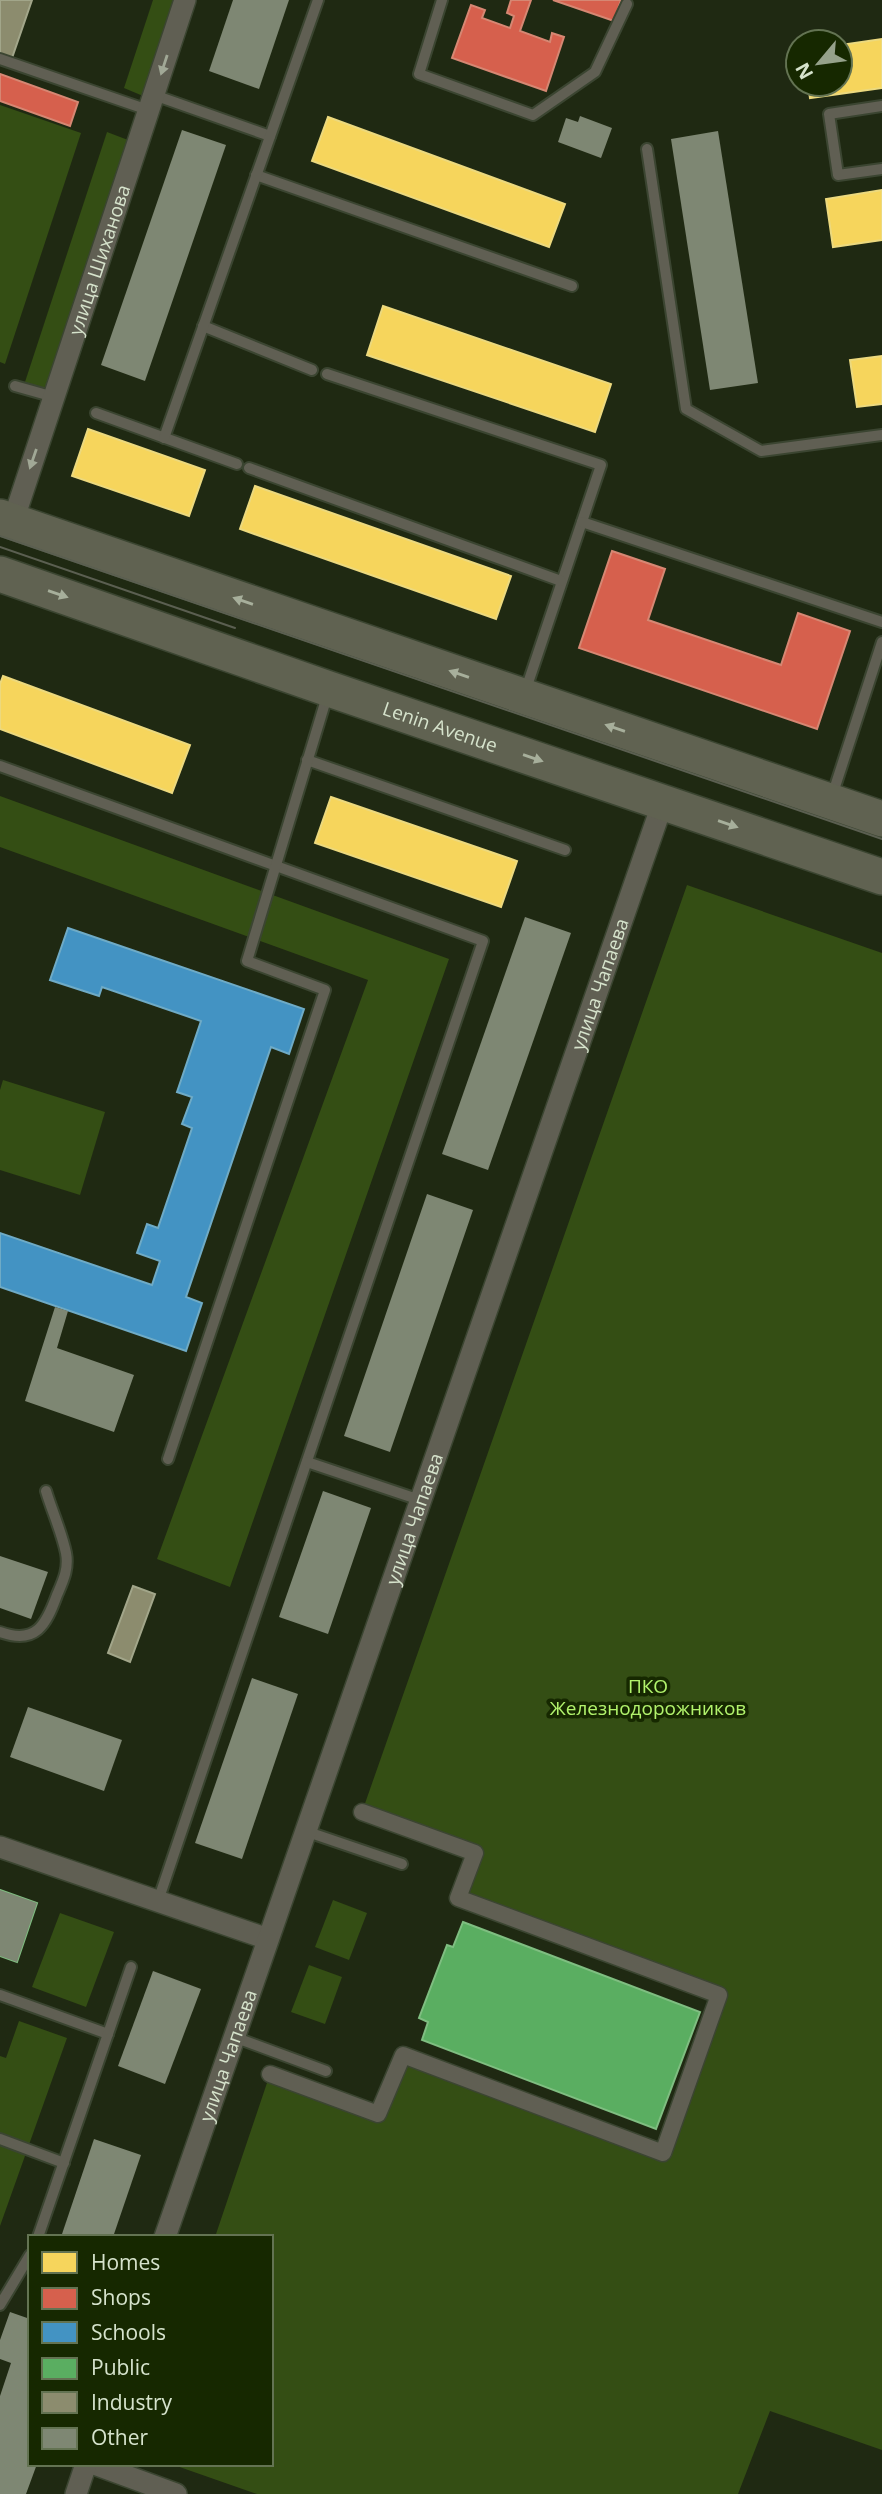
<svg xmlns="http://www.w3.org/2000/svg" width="882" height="2494" font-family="'Open Sans',sans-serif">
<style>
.green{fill:#344e14}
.homes{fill:#f6d55c;stroke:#ecd97e;stroke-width:2}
.shops{fill:#d6604d;stroke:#d68773;stroke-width:2}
.schools{fill:#4393c3;stroke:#6fabc6;stroke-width:2}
.public{fill:#5aae61;stroke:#7fbe81;stroke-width:2}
.industry{fill:#8c8c6e;stroke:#a2a68a;stroke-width:2}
.building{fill:#7e8773}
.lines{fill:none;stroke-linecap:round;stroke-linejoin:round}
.service-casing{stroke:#3b4531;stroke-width:14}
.pedestrian-casing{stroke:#3b4531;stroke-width:19}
.minor-casing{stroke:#3b4531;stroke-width:24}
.trunk-casing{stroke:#3b4531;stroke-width:38}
.service{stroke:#605f53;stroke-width:10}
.pedestrian{stroke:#605f53;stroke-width:16}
.minor{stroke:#605f53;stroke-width:21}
.trunk{stroke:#606251;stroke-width:35}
.tram{stroke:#5b5f51;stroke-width:2}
.oneway{fill:#a1a896}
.oneway2{fill:#a7af9b}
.labels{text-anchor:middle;stroke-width:7;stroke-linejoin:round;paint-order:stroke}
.street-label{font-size:19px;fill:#d6e3cc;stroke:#162800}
.park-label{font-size:19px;fill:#b2f36c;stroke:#162800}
</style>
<rect width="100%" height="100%" fill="#1f2912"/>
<g class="green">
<path d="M153,0h22l-32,96 -19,-8z"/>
<path d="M0,105l81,28 -76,231 -5,-2z"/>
<path d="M107,132l21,8 -82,249 -21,-7z"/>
<path d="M0,796l449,163 -219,628 -73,-28 211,-579 -368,-133z"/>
<path d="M687,885l195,68v1497l-112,-39 -32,83h-481l-86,-30h100v-227h-56l55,-163 108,40 25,-59 259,98 57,-158 -261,-97 16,-45 -112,-41z"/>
<path d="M3,1080l102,32 -25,83 -80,-25v-80z"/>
<path d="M333,1900l34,13 -18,47 -34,-13z"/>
<path d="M60,1913l54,19 -28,75 -54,-20z"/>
<path d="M309,1965l33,12 -17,47 -34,-12z"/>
<path d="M19,2021l48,17 -67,188v-170l6,2z"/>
</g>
<g class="homes">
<path d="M882,39v49l-72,10 -2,-14h32v-39z"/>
<path d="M328,117l237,87 -16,43 -237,-86z"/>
<path d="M882,190v50l-49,7 -7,-48z"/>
<path d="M383,306l228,78 -16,48 -228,-77z"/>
<path d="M882,356v48l-25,3 -7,-47z"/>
<path d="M88,429l117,41 -16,46 -117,-40z"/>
<path d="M255,486l256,90 -15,43 -256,-90z"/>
<path d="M3,676l187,69 -18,48 -172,-64v-45z"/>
<path d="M331,797l186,64 -16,46 -186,-64z"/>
</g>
<g class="shops">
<path d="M511,0h20l-11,31 30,11 2,-9 12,4 -18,54 -94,-33 19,-53 14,5 -3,8 28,10 4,-12 -7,-3z"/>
<path d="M553,0h68l-7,21z"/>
<path d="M0,74l78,28 -8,24 -70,-25z"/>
<path d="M612,551l53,18 -17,51 133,45 17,-52 52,18 -33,98 -238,-81z"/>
</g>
<path class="schools" d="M68,928l236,81 -15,45 -18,-7 -85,250 16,6 -16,48 -186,-64v-54l152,52 8,-24 -23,-8 10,-29 11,4 34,-100 -10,-4 10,-27 -15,-5 24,-71 -99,-34 -3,9 -49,-16z"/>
<g class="public">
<path d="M0,1890l37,13 -20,59 -17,-6z"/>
<path d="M463,1922l237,90 -44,117 -234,-89 6,-18 -9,-4 28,-73 6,2z"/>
</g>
<g class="industry">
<path d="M0,0h32l-20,58 -12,-4z"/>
<path d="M133,1586l22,8 -25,68 -22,-9z"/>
</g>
<g class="building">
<path d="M233,0h56l-30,89 -50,-18z"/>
<path d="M580,116l32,12 -11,30 -43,-16 8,-24 12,4z"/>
<path d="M182,130l44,15 -81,236 -44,-16z"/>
<path d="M718,131l40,252 -48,7 -39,-251z"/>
<path d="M525,917l46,16 -83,237 -46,-16z"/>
<path d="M427,1194l46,16 -83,242 -46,-16z"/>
<path d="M55,1307l13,4 -11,37 77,27 -20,57 -89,-31z"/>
<path d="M323,1491l48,17 -43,126 -49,-17z"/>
<path d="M0,1556l48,16 -17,47 -31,-11z"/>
<path d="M252,1678l46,16 -56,165 -47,-16z"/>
<path d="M28,1707l94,33 -18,51 -94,-34z"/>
<path d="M0,1890l37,13 -20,59 -17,-6z"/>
<path d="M153,1971l48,18 -36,95 -47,-18z"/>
<path d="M94,2139l47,16 -28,82h-52z"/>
<path d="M10,2312l20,7v145h7l-11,30h-26v-98l11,-33 -11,-4v-19z"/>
</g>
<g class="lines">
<g class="service-casing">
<g id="service">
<path d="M442,0l-23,74 114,41 62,-43 32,-68"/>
<path d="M0,59l148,51"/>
<path d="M154,95l116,41"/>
<path d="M882,106l-53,8 9,61 44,-6"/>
<path d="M647,149l39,260 75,42 121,-16"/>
<path d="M256,175l316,111"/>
<path d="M203,326l109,44"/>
<path d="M327,374l274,91 -76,227"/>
<path d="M15,386l39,11"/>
<path d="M96,413l141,51"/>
<path d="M164,438l154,-438"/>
<path d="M249,468l312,113"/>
<path d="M582,522l300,100"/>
<path d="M307,760l258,90"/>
<path d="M0,766l483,175 -325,960"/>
<path d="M832,796l50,-154"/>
<path d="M168,1459l157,-469 -78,-29 81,-268"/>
<path d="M307,1462l113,38"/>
<path d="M0,1632c36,13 46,-7 57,-37 6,-14 12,-26 9,-42 -4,-20 -14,-42 -20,-62"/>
<path d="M305,1831l97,33"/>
<path d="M0,1995l108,39"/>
<path d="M234,2037l92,34"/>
<path d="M0,2139l64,24"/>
<path d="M38,2237l93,-270"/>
<path d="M0,2305l30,-50"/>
</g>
</g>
<g class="pedestrian-casing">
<path id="pedestrian" d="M270,2074l108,40 25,-59 260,98 56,-158 -261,-97 17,-45 -113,-41"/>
</g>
<g class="minor-casing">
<g id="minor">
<path id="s1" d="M13,521l172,-521"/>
<path d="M0,1847l268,92"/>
<path id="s2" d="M165,2237l498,-1435"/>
<path d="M94,2464l82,30"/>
<path d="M76,2494l10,-30"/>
</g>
</g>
<g class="trunk-casing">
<g id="trunk">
<path d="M0,517l882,302"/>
<path id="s3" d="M0,574l329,115 553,188"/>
</g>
</g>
<use href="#service" class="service"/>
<use href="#pedestrian" class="pedestrian"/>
<use href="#minor" class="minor"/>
<use href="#trunk" class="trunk"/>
<g class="tram">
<path d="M0,536l882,303"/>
<path d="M0,547l235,81"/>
</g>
</g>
<defs><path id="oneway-solid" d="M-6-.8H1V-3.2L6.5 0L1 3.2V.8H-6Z" transform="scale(1.75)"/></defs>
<g class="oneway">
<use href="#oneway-solid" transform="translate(164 65) rotate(108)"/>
<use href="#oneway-solid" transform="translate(33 459) rotate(109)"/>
</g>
<g class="oneway2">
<use href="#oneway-solid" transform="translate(58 594) rotate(19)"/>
<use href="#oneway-solid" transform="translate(243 601) rotate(-161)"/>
<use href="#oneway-solid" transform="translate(459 674) rotate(-161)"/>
<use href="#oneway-solid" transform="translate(615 728) rotate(-161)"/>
<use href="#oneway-solid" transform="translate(533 758) rotate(19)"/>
<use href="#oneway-solid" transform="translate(728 824) rotate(19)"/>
</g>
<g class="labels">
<g class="street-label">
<text dy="7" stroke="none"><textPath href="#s1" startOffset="275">улица Шиханова</textPath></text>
<text dy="7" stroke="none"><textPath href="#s3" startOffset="466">Lenin Avenue</textPath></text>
<text dy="7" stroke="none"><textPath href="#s2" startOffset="1326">улица Чапаева</textPath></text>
<text dy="7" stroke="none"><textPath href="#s2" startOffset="760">улица Чапаева</textPath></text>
<text dy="7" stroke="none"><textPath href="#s2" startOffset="192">улица Чапаева</textPath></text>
</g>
<g class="park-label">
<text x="648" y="1693">ПКО<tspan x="648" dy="22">Железнодорожников</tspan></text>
</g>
</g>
<rect x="28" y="2235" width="245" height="231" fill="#162800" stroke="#637352" stroke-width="2"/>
<rect x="42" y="2252" width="35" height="21" fill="#f6d55c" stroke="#637352" stroke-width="2"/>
<text x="91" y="2270" font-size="21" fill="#d6e3cc">Homes</text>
<rect x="42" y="2288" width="35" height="21" fill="#d6604d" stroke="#637352" stroke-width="2"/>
<text x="91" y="2305" font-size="21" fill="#d6e3cc">Shops</text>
<rect x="42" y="2322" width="35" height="21" fill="#4393c3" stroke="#637352" stroke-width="2"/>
<text x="91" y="2340" font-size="21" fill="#d6e3cc">Schools</text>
<rect x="42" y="2358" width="35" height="21" fill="#5aae61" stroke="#637352" stroke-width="2"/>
<text x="91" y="2375" font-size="21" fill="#d6e3cc">Public</text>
<rect x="42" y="2392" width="35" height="21" fill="#8c8c6e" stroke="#637352" stroke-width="2"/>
<text x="91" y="2410" font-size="21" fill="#d6e3cc">Industry</text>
<rect x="42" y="2428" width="35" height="21" fill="#7e8773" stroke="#637352" stroke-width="2"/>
<text x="91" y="2445" font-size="21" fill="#d6e3cc">Other</text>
<g transform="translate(819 63) rotate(241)"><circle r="33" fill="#162800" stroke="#637352" stroke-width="2"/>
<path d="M0-5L12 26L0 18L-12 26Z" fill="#96a28b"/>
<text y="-10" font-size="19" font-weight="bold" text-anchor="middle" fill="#d6e3cc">N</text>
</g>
</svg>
